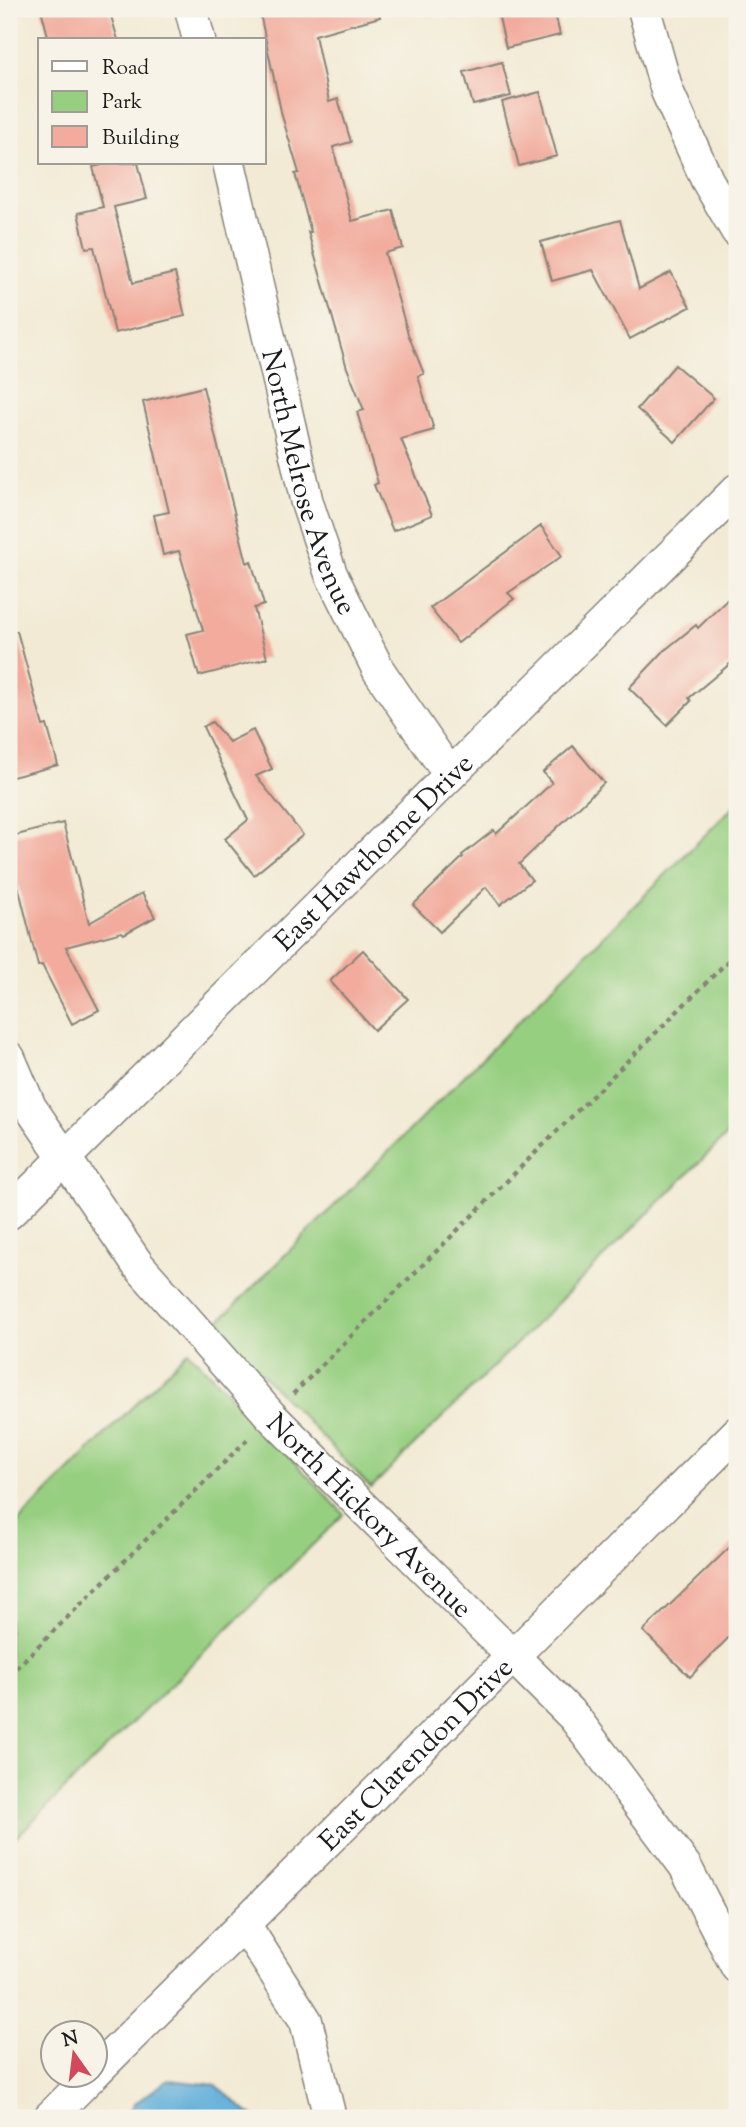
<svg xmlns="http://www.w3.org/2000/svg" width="746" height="2127" font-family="'Sorts Mill Goudy',serif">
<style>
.green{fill:#97cf81;stroke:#5a764e;stroke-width:2}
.water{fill:#60aeda;stroke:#3e657b;stroke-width:2}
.building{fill:#f2ab9c}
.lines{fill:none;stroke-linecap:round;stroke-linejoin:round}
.street-casing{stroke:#878378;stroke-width:35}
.path{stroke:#878378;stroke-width:4.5;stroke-dasharray:5 5;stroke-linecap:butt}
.street{stroke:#fff;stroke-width:32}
.labels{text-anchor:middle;stroke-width:6;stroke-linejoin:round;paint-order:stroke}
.street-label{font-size:28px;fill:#1c1c1c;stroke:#f7f3e8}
</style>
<rect width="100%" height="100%" fill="#f7f3e8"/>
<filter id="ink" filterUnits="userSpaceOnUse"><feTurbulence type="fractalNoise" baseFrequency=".0143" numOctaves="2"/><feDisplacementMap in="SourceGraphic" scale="14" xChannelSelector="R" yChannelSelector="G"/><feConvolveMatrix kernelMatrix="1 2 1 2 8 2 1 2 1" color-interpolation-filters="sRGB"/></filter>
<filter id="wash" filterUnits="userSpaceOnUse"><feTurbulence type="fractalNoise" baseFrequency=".00686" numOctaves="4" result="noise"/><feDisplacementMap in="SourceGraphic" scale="28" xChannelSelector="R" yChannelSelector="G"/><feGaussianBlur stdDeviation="1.57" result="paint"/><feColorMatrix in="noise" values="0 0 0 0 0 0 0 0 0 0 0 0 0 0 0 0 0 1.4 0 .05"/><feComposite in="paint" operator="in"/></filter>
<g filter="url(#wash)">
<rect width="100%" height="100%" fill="#f2ead4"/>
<g class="green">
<path d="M737,803v322l-366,363 -156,-163z"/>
<path d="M188,1351l156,163 -335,330v-313z"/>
</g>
<path class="water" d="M168,2080l48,5 38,33h-129l9,-14z"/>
<g id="blocks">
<g class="building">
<path d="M41,9h68l9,31h-69z"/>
<path d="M259,9h120l1,8 -65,18 14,67 9,-3 13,43 -18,5 19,74 41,-11 10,38 -18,5 23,81 16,40 -6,2 16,54 -33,9 31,76 -39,16 -19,-46 4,-2 -21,-71 7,-2 -17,-42 -39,-136h3l-16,-58 4,-1 -17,-57z"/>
<path d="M497,9h57l6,26 -54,13z"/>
<path d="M502,62l9,34 -38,9 -9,-33z"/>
<path d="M540,92l17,64 -38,10 -17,-64z"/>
<path d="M110,163h28l9,36 -33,8 19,76 42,-10 10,43 -70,17 -21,-86 -8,1 -8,-35 25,-6 -10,-40z"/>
<path d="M620,220l19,69 32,-17 19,35 -60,32 -37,-69 -41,11 -11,-39z"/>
<path d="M675,365l39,33 -39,44 -38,-33z"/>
<path d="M203,387l44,176 4,-2 13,44 -10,3 13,50 -68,18 -12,-42 16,-4 -24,-79 -16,4 -9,-40 15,-3 -26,-110z"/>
<path d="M541,526l21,30 -54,37 6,6 -56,44 -28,-35z"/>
<path d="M737,590v68l-48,40 2,3 -24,24 -38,-37 36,-38 31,-25 2,3z"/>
<path d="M17,631l26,95 4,-1 11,40 -49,13v-146z"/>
<path d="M212,722l17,20 24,-12 19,39 -16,7 47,59 -49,40 -29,-36 23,-19 -45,-93z"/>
<path d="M573,746l31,37 -85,81 13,16 -32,25 -14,-18 -46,45 -27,-27 50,-48 -1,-2 32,-25 2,4 56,-51 -9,-11z"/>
<path d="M63,823l26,100 53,-30 13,24 -31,17 -2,-2 -56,15 33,63 -27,14 -30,-59 -4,1 -29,-117v-12z"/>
<path d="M363,950l45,49 -34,31 -44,-49z"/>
<path d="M737,1540v89l-47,48 -47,-46z"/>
</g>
</g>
</g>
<g filter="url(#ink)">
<use href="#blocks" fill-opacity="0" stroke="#878378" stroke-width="2"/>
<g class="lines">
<g class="street-casing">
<g id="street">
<path d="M191,9l8,31"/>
<path d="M644,9l23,82 40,89 30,51"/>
<path id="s1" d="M229,163l78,340 24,71 48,97 71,104"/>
<path id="s2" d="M9,1058l21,49 108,158 133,151 303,301 111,149 52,101"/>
<path id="s3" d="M9,1213l728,-723"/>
<path d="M244,1924l62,97 24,97"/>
<path id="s4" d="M94,2073l643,-640"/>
<path d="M49,2118l44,-44"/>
</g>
</g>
<g class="path">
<path d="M293,1394l444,-442"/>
<path d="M9,1675l241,-238"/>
</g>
<use href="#street" class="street"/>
</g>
</g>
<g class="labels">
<g class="street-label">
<text dy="10" stroke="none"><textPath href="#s1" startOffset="329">North Melrose Avenue</textPath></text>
<text dy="10" stroke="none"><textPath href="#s3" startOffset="513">East Hawthorne Drive</textPath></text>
<text dy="10" stroke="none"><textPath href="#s2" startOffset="586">North Hickory Avenue</textPath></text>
<text dy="10" stroke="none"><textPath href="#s4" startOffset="453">East Clarendon Drive</textPath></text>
</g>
</g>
<rect width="746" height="2127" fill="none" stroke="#f7f3e8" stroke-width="35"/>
<rect x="38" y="38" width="228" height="126" fill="#f7f3e8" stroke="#9f9d96" stroke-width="2"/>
<rect x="52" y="61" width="35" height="10" fill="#ffffff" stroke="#9f9d96" stroke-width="2"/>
<text x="102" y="74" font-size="21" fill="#1c1c1c">Road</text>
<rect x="52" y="91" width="35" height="21" fill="#97cf81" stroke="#9f9d96" stroke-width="2"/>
<text x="102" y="108" font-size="21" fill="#1c1c1c">Park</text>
<rect x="52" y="126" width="35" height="21" fill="#f2ab9c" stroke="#9f9d96" stroke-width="2"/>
<text x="102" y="144" font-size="21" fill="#1c1c1c">Building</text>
<g transform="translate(74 2054) rotate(346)"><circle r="33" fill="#f7f3e8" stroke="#9f9d96" stroke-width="2"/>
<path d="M0-5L12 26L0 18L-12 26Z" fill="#d1495b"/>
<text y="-10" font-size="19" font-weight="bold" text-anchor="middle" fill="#1c1c1c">N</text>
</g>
</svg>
